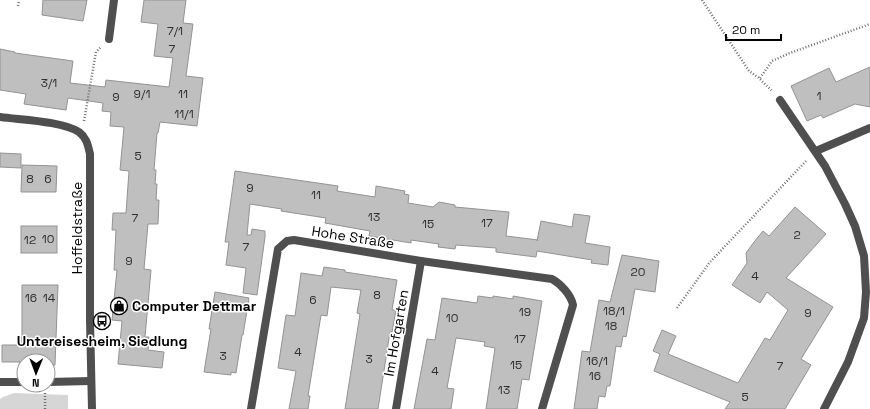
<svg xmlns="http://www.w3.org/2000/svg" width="870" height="409" font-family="'Space Grotesk',sans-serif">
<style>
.green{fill:#d6d6d6}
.building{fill:#bfbfbf;stroke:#939393}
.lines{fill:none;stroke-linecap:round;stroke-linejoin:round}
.path{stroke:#717171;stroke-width:2.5;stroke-dasharray:1 2;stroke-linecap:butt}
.street{stroke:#4f4f4f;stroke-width:8}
.labels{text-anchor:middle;stroke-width:3;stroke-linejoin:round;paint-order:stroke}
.number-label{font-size:12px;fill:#303030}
.street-label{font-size:14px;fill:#000;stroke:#fff}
.poi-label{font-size:14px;font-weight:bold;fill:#000;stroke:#fff;text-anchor:start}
</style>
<rect width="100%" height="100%" fill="#fff"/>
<path class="green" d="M14,393l54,2v14h-68v-10l3,-2z"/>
<g class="building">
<path d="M43,0h44l-4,21 -41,-6z"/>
<path d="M144,0h42l-3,23 10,1 -7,52 17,2 -6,48 -37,-4 -2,11h-1l-3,37h2l-1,14h2l-1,16h3l-1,24h-10l-4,45 7,1 -6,67h4l-1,13 16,2 -2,16 -44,-4 4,-43 -10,-1 5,-50h-3l2,-40h-4l1,-17h13l3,-42 -9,-1 4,-43 -14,-1 1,-14 -9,-1 1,-8 -35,-5 -2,12 -42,-6 2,-10 -26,-4v-41l15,3v1l58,8 -3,22 35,4 1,-7 63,7 4,-29 -19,-2 4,-32 -17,-2z"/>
<path d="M870,67v40l-15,-3 -32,14 -2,-3 -14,6 -16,-35 38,-18 7,14z"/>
<path d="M0,153l21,1v14l-21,-1z"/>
<path d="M22,165l35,1 -1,26h-35z"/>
<path d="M235,171l103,15 -1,5 38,6 1,-11 29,5 -1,3 5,1 -1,8 25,4 6,-5 16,3v2l54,5 -3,24 32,4 -1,1 4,-20 31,6 2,-13 16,2 -5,27 25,4 -2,18 -17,-2 1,-3 -55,-9 -1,6 -40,-5v-4l-40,-3 -1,4 -17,-2 1,-3 -28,-4v3l-42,-7 1,-5 -45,-8 1,-5 -45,-7 1,-2 -32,-5 -3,31h4l1,-6 13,2v6l-8,58 -14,-2 3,-25 -20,-3 3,-23h-4z"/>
<path d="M795,207l31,27 -40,44 47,29 -32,52 10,6 -26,44h-60l5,-7 -76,-31 6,-17 -7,-3 9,-21 14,6 -8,18 70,29 27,-45 5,2 18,-30 -21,-18 -7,11 -28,-18 15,-22 -1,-10 8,-11 9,-11 6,5z"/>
<rect x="21" y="226" width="36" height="27"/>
<path d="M622,255l37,6 -4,31 -20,-3 -9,48 -3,-1 -2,11 -5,-1 -6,40h-3l-2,11 -6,-1 -2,13h-23l8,-58 8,1 9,-52 11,2z"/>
<path d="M324,267l21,3v2l52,8 -5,30h4l-4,22h-2l-12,77h-33l15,-95 -3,-1 4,-23 -30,-3 -4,29 -6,-1 -13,81h2l-2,13h-19l7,-38 -18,-3 8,-53 9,1 6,-43 21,3z"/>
<path d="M22,285h36l-3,80h-7v-4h-24v4h-5l1,-3h-18v-17h17l1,-7h2z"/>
<path d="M215,292l34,6 -6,37h-1l-6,38 -5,-1v3l-27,-3 7,-43h-2z"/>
<path d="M478,296l15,2v-2l20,3v-3l29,5 -13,79 -7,-1 -5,30h-31l9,-61 -11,-2 1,-4 -29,-4 -9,50 7,1 -3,20h-37l13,-70 8,1 7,-42 35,5z"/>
</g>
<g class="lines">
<g class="path">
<path d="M702,0l47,71 10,7 13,13"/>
<path d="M18,6l1,-6"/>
<path d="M760,78l12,-17 18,-8 80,-29"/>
<path d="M84,121l12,-69 5,-5"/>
<path d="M677,308l33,-46 96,-101"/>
<path d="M45,393v16"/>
</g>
<g class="street">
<path d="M109,39l5,-39"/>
<path d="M780,100l45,66 20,38 10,22 9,30 2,36 -2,26 -16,44 -24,47"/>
<path d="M0,117c21,3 62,4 79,15 8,6 9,14 11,22v166l2,89"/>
<path d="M816,151l54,-23"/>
<path d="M0,382h24"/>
<path d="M48,382l43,-1"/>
<path d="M251,409l27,-160 9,-8 7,-1 127,21 131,18c9,5 19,16 21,26l-31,104"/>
<path d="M396,409l25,-148"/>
</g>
</g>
<defs>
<g id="shop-ring" transform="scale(0.9)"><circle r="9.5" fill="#fff" stroke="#000" stroke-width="1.5"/><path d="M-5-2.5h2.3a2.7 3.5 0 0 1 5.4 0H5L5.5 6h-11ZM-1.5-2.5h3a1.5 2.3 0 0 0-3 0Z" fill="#000"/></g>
<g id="bus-ring" transform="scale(0.9)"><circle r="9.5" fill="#fff" stroke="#000" stroke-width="1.5"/><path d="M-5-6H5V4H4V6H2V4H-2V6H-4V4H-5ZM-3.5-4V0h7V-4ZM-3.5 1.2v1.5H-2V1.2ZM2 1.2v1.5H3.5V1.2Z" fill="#000"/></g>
</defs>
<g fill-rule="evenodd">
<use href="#shop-ring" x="119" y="306"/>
<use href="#bus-ring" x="102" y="321"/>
</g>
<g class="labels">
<g class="number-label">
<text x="175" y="35">7/1</text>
<text x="172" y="53">7</text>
<text x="49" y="87">3/1</text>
<text x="142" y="98">9/1</text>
<text x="183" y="98">11</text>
<text x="819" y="100">1</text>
<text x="116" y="101">9</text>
<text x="184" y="118">11/1</text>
<text x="138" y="160">5</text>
<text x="30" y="183">8</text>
<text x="48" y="183">6</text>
<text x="250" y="192">9</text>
<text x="316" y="199">11</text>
<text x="374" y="221">13</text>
<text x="135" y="222">7</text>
<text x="487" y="227">17</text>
<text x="428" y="228">15</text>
<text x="797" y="239">2</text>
<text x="48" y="243">10</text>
<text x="30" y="244">12</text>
<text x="246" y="251">7</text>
<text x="129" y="265">9</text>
<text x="638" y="276">20</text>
<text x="755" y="280">4</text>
<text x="377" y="299">8</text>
<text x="31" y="302">16</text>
<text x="49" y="302">14</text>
<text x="313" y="304">6</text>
<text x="614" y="315">18/1</text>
<text x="525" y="316">19</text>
<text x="808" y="317">9</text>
<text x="452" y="322">10</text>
<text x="611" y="330">18</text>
<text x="520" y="343">17</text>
<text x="298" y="356">4</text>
<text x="223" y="360">3</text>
<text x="369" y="363">3</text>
<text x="597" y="365">16/1</text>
<text x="516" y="369">15</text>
<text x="780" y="370">7</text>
<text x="435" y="375">4</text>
<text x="595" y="380">16</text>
<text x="504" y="394">13</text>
<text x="745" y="401">5</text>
</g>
<g class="street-label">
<text transform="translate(77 228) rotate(-90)" y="5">Hoffeldstraße</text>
<text transform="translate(353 237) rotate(9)" y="5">Hohe Straße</text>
<text transform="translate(396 333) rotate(-80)" y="5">Im Hofgarten</text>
</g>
<g class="poi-label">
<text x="132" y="311">Computer Dettmar</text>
<text x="102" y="346" text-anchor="middle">Untereisesheim, Siedlung</text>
</g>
</g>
<g transform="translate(36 373) rotate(181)"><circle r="19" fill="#ffffff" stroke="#999999"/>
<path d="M0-3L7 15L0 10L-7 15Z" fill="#000000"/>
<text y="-6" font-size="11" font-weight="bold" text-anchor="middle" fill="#000000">N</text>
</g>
<path d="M726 34v6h55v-6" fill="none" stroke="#000000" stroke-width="2"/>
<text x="732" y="34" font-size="12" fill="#000000" stroke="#ffffff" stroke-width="3" paint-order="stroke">20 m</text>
</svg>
